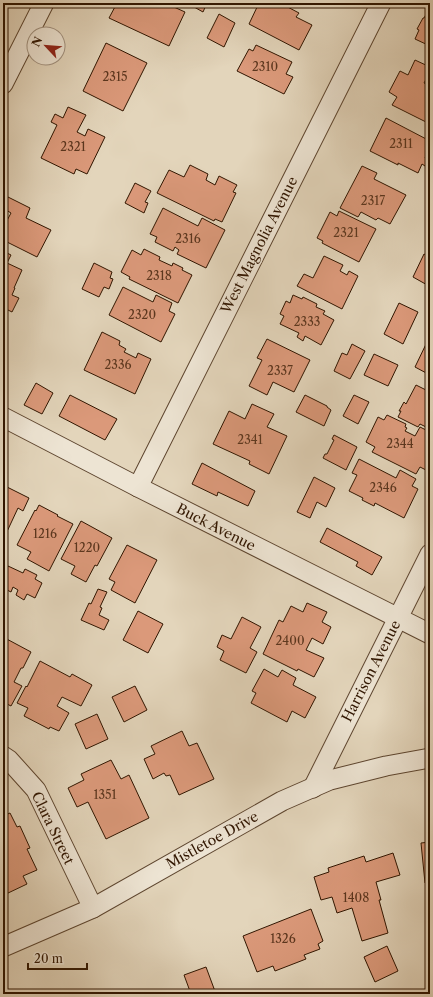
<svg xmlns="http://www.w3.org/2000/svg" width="433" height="997" font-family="'Libre Caslon Text',serif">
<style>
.building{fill:#db997a;stroke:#301500}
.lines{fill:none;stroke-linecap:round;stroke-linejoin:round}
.street-casing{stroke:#5d452f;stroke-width:21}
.street{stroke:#ede4d3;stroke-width:19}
.labels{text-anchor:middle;stroke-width:3;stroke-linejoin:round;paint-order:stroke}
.number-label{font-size:12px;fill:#5b361e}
.street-label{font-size:14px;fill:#301500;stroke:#ede4d3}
</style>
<rect width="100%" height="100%" fill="#e3d5bb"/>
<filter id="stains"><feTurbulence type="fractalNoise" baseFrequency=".005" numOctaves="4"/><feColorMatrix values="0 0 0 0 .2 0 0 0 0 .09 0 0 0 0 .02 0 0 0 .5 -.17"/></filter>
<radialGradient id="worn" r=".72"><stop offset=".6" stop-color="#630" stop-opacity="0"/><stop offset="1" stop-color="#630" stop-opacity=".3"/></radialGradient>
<g class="building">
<path d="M117,3h48l20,9 -16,34 -60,-28z"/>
<path d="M187,3h20l-4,9z"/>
<path d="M259,3h23v1l17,9 -3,4 16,8 -13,25 -50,-26z"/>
<path d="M429,9l1,1v36l-15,-7 4,-9 -2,-1 6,-11h1z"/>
<path d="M219,14l16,9 -11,24 -17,-9z"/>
<path d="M106,43l41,20 -24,48 -40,-20z"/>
<path d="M256,45l36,17 -6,12 7,3 -9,17 -47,-23 12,-22 4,2z"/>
<path d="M415,60l15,7v5l-6,11 6,3v38l-38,-19 5,-8 -8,-5 11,-21 8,4z"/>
<path d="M68,107l18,8 -9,17 8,4 3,-7 17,8 -18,37 -11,-5 -2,5 -33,-16 16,-33 -6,-3 4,-8 8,4z"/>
<path d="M386,118l44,23v7l-5,10 3,1 -3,7 -3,-2 -4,9 -20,-10v2l-28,-14z"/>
<path d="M190,165l18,9 -2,6 9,5 4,-9 18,9 -4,7 3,1 -14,29 -7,-3 -1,2 -57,-28 12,-23 15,7z"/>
<path d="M362,166l15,7 -3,6 32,16 -16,29 -12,-6 -2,2 -15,-8 -3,5 -18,-9z"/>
<path d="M135,183l16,8 -6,11 3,1 -4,10 -19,-10z"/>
<path d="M8,197l22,11 -4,10 25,12 -14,27 -34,-17v-12l8,-15 -8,-5z"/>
<path d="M163,208l35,18 4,-8 23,12 -19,38 -29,-14 2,-4 -4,-3 -2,4 -18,-9 2,-5 -7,-3z"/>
<path d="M339,211l37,18 -17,33 -37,-19 1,-2 -6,-3 13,-26 7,4z"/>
<path d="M144,249l16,8 -1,3 13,6 1,-3 10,5 -1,2 10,5 -14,28 -49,-24 1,-2 -9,-5 11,-22 9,5z"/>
<path d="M3,251l8,4 -4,8 15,7 -8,18h1l-3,7 7,3 -7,14 -6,-3 -1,3 -2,-1z"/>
<path d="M424,254l6,3v26l-1,3 -16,-9z"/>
<path d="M324,256l19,9 -3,6 7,4 2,-4 9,5 -16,33 -45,-23 7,-12 9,4z"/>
<path d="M94,263l18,9 -2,6 3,1 -4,10 -5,-2 -5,10 -17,-8z"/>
<path d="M123,287l30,15 3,-7 16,8 -3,8 6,3 -14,28 -52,-27z"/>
<path d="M293,295l9,4 1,-2 14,7 -1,3 9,4 -2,3 11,6 -13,25 -16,-9 -2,5 -6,-4 2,-4 -19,-9 4,-8 -4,-2 6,-13 4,2z"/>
<path d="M399,303l19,9 -15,32 -19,-10z"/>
<path d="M102,332l18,9 -1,4 7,4 -2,3 12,6 2,-5 13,6 -16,35 -51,-24z"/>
<path d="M267,339l43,21 -16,32 -21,-10 -6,13 -18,-9 13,-26 -5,-2z"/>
<path d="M428,340l2,1v34l-15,-8z"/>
<path d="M352,344l13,7 -15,28 -16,-8 8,-18 5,2z"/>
<path d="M374,354l24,11 -10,21 -24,-11z"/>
<path d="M36,383l17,10 -11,21 -18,-9z"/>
<path d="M416,385l14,7v37l-10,-5 -2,3 -20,-10 3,-6h-2l5,-9 2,2z"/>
<path d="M70,395l47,24 -12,21 -46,-24z"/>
<path d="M305,395l22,11v1l4,3 -7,16 -28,-14z"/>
<path d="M354,395l15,7 -11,22 -15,-8z"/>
<path d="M252,404l22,10 -7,13 20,9 -18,38 -20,-10 1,-3 -37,-17 16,-33 16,8z"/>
<path d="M387,415l19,9 -1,3 2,1 -2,3 10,5 5,-9 10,5v35l-2,4 -8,-4 -4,7 -44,-22 3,-5 -9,-5 12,-25 6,3z"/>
<path d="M334,435l23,12 -11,23 -23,-12 2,-4h2l7,-14 -2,-1z"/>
<path d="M359,459l37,19 4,-8 16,9 -4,7 6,3 -14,29 -29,-15 -1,3 -12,-6 1,-2 -14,-7 8,-16 -5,-2z"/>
<path d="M202,463l53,28 -7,15 -30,-14 -1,4 -25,-12z"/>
<path d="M314,477l21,11 -9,19 -9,-5 -7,16 -13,-6z"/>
<path d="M3,485l26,13 -6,13 -5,-3 -14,30z"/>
<path d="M39,505l19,10 -1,1 16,8 -24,47 -22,-12 4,-7 -14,-7 18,-35 1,1z"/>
<path d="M81,521l31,17 -15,28 -2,-1 -9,17 -15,-8 4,-8 -14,-7z"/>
<path d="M327,528l55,29 -10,18 -16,-9 2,-4 -38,-20z"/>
<path d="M127,545l30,15 -22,43 -24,-13 4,-8 -6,-3z"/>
<path d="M8,566l15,7 2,-4 12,6 -2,4 7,4 -7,15 -8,-4 -3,6 -8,-5 2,-5 -5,-3 -2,5 -8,-4v-11z"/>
<path d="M98,589l9,3 -7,15 2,1 -3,7 10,5 -5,10 -23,-10 8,-17 2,1z"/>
<path d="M307,603l20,9 -5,10 9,5 -8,17 -11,-6 -6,12 18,8 -10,19 -16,-8 -1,2 -34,-17 16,-34 4,2 8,-16 12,6z"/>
<path d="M138,611l25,13 -15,29 -25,-13z"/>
<path d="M242,617l19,10 -11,21 7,4 -11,21 -26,-13 4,-9 -7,-4 5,-12 9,4z"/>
<path d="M3,637l28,15 -8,16h-2l-7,14 8,4 -11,20 -8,-4z"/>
<path d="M40,661l30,16 2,-3 20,11 -11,21 -19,-9 -5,9 12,7 -10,18 -9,-4 -1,2 -25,-13 4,-8 -11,-5 9,-17 1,1z"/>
<path d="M264,669l14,8 4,-7 14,8 -3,7 23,12 -11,21 -13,-7 -5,11 -36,-19 5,-10 -4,-2z"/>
<path d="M135,686l12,24 -23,12 -12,-25z"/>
<path d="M97,714l11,25 -22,10 -11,-25z"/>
<path d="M182,731l7,15 8,-3 17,36 -35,16 -9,-20 -4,1 -2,-3 -11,6 -9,-20 11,-5 -4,-8z"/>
<path d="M111,760l10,19 8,-4 20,43 -43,21 -18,-37 -11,5 -9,-19 16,-8 -3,-6z"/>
<path d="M10,813l7,14 3,-1 10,22 -3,1 10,21 -14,6 4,8 -21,10 -1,-2 -2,1v-77z"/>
<path d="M430,842v41h-5l-4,-40z"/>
<path d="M393,853l7,22 -24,7 5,18h-2l9,33 -26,8 -10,-33 -15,5 -5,-16 -11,3 -7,-23 15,-5 -1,-4 36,-12 2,6z"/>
<path d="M311,909l12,32 -5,3 2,5 -16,6 2,4 -31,12 -2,-5 -16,6 -14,-36z"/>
<path d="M387,946l11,25 -23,11 -11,-25z"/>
<path d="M206,967l10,27h-25l-7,-19z"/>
</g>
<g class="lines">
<g class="street-casing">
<g id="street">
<path d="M3,84l41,-81"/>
<path d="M3,417l135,70 292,147"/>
<path d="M138,487l243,-484"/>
<path d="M3,756l6,4 27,30 57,118"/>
<path d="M313,788l117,-234"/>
<path d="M3,947l90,-39 189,-107 48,-21 56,-14 44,-8"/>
</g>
</g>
<use href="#street" class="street"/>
</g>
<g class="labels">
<g class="number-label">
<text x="265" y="71">2310</text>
<text x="115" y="81">2315</text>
<text x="401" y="148">2311</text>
<text x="73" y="151">2321</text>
<text x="373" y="205">2317</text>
<text x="346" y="237">2321</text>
<text x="188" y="243">2316</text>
<text x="159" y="280">2318</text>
<text x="142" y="319">2320</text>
<text x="307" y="326">2333</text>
<text x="118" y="369">2336</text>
<text x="280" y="375">2337</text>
<text x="250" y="444">2341</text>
<text x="400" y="448">2344</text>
<text x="383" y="492">2346</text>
<text x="45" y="538">1216</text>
<text x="87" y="552">1220</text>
<text x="290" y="645">2400</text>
<text x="105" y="799">1351</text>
<text x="356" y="902">1408</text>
<text x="283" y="943">1326</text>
</g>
<g class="street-label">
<text transform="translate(259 245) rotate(-63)" y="5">West Magnolia Avenue</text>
<text transform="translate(216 527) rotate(27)" y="5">Buck Avenue</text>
<text transform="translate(371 671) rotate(-63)" y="5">Harrison Avenue</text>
<text transform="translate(53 828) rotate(64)" y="5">Clara Street</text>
<text transform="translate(212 840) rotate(-29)" y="5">Mistletoe Drive</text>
</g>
</g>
<rect width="433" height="997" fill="none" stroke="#e3d5bb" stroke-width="16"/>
<rect x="4" y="4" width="425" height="989" fill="none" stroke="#301500" stroke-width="2"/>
<rect x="8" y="8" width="417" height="981" fill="none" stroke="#301500"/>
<g transform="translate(46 46) rotate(296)"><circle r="19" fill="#ede4d3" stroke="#a1917f"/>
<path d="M0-3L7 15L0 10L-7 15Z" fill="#8f2418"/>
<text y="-6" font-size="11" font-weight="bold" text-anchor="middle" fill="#301500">N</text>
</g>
<path d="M28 963v6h59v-6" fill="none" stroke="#301500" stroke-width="2"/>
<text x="34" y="963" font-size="12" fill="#301500" stroke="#ede4d3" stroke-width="3" paint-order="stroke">20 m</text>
<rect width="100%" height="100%" filter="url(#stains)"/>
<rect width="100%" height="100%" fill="url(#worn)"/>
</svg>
